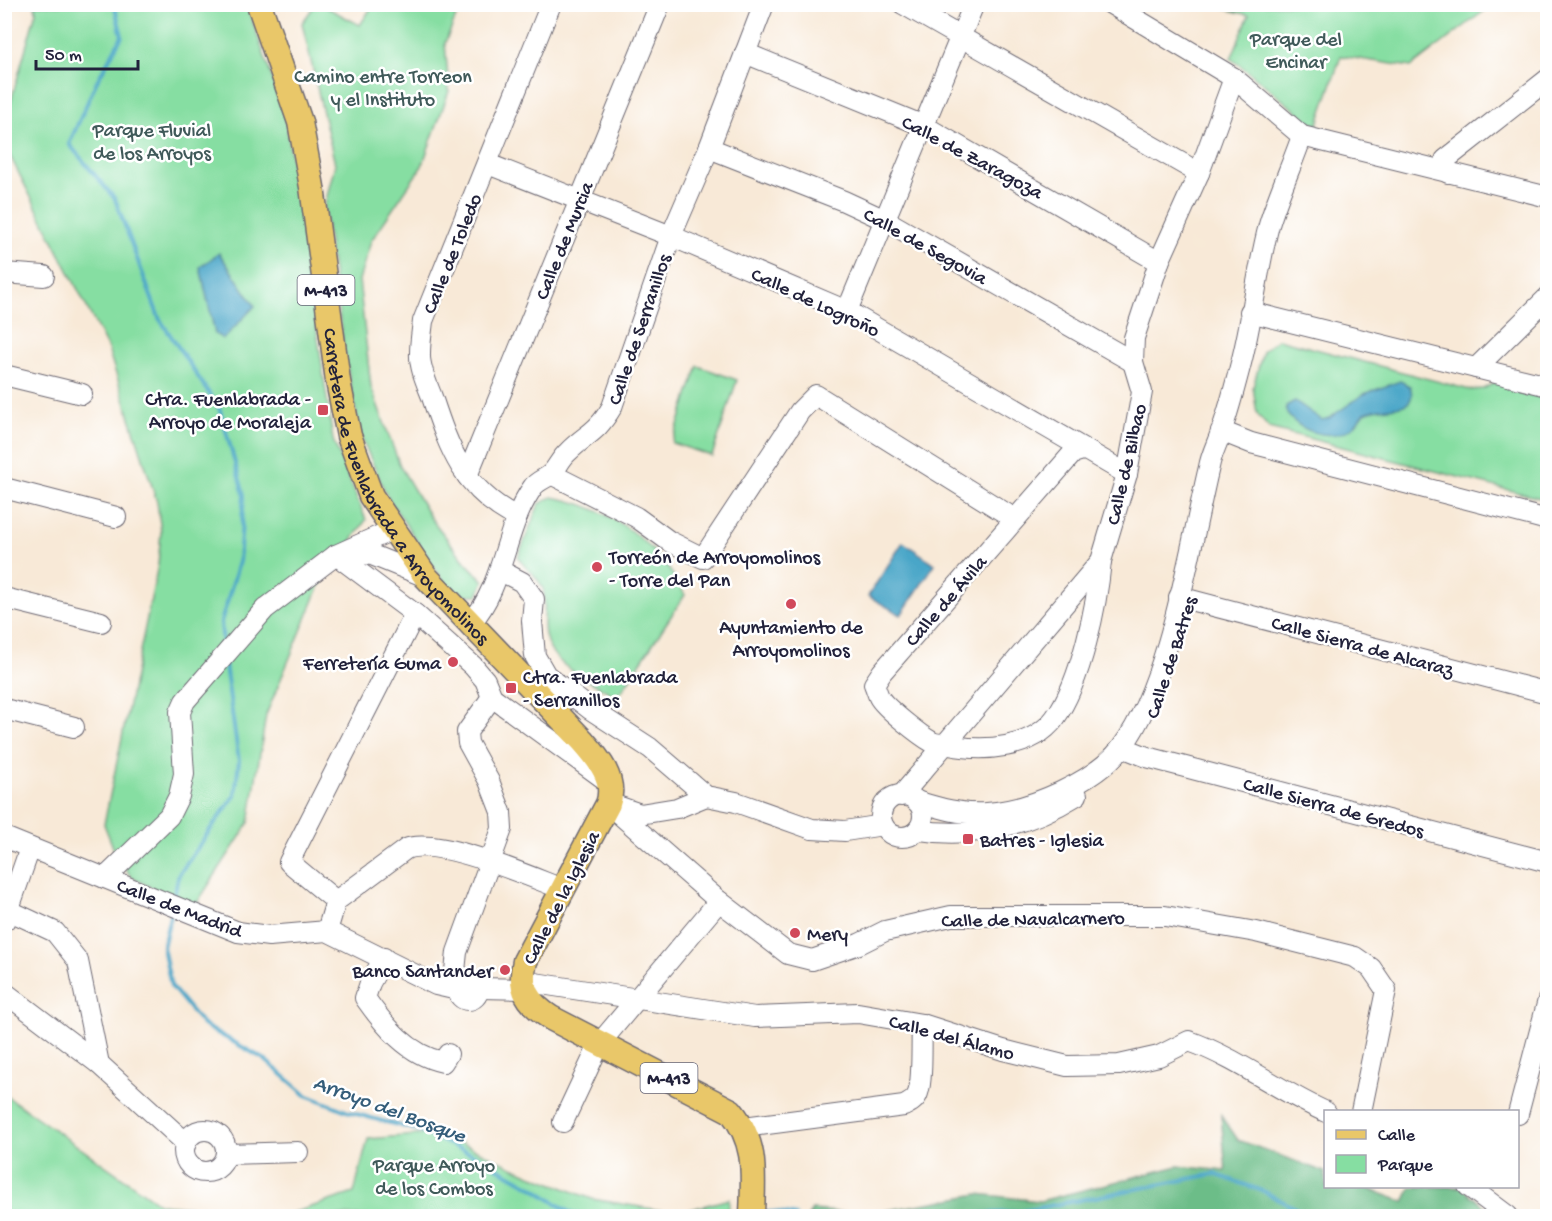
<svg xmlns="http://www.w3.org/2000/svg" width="1552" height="1221" font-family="'Gochi Hand',sans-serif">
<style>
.green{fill:#86dea2;stroke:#54806e;stroke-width:1.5}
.forest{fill:#6cbd88;stroke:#477062;stroke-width:1.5}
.water{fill:#4aa6c8;stroke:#366482;stroke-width:1.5}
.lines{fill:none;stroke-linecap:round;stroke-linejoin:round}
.stream{stroke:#4aa6c8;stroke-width:4}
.minor-casing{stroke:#6d6872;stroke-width:22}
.major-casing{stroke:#6d6872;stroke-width:27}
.minor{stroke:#fff;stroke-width:20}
.major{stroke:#e9c769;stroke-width:24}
.poi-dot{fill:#d1495b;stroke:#fff;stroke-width:2}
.labels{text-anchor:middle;stroke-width:5;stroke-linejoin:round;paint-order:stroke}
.shield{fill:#fff;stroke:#646476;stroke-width:1.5}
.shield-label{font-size:18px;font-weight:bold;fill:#22223b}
.park-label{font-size:20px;fill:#405a5a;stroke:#fff}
.street-label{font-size:20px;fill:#22223b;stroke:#fff}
.poi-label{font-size:20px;fill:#22223b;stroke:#fff;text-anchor:start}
.water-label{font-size:21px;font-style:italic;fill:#345d7a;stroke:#fff}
</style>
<rect width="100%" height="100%" fill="#fff"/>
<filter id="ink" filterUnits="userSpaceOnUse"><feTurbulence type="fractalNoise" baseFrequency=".0167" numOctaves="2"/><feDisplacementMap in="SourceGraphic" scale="12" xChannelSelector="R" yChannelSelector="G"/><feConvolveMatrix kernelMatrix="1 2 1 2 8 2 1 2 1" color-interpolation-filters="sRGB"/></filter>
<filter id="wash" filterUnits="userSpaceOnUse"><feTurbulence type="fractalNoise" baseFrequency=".008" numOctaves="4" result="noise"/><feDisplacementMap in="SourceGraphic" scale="24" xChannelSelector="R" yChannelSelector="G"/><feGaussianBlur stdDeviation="1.35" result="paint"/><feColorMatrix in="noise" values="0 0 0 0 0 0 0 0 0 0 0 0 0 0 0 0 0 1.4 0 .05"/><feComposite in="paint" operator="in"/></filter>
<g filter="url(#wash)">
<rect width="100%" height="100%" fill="#f8e9d7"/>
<g class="green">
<path d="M35,5h212l38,111 48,324 33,80 -46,65 -54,130 -17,108 -56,86 -62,-32 -17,-27 -10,-26 54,-259 3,-33 -4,-30 -49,-153 -103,-203v-24l31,-110z"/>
<path d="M315,5h7l38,20 13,-20h88l-16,38 4,48 -27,75 -51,75 -12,39 12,107 29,79 30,51 36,46 18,18 -6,14h-25l-65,-97 -27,-61 -16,-81 -21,-148 11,-44 -33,-141z"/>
<path d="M1209,5l283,-1v1l-81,62 -70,-11 -24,70c-31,-20 -55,-46 -86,-67l18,-44z"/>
<path d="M1278,339l192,51 13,-1 13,-7 51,14v104l-278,-72 -12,-14 -4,-27 10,-36z"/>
<path d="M698,366l39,14 -25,76 -40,-13z"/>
<path d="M552,497c58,10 106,46 133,98l-64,97 -9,2c-23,-14 -62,-28 -67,-59 -3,-15 2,-31 -2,-46 -5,-14 -18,-19 -25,-32l21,-53z"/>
<path d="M5,1095l155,109 45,4 29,8h-229z"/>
<path d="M440,1133l88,41 64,25 85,14 52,-14 -1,17h-445l71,-23 14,-54z"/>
</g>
<path class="forest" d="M1221,1115l17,25 87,32 1,14 38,1 40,15 7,-15h50l35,29h-688l4,-6 55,4 111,-20 62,7 138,-35 48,5z"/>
<g class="water">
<path d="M219,253l36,53 -32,33 -8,-5 -15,-67z"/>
<path d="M1400,381l10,5c10,30 -29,17 -45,27 -5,3 -7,10 -12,14 -21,15 -51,6 -66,-13l-1,-8 9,-5 27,19 7,-2 35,-24z"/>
<path d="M903,542l32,22 -34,51 -33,-19z"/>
</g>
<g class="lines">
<g class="stream">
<path d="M114,4l8,32 -26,47 -27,61 46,55 44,119 61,92 24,85 -5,67 -18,60 2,23"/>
<path d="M173,899l6,-25 56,-79 4,-34 -14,-96"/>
<path d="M171,912l-8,35 8,39 32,39 61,34 42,36 43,17 71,19 58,26 52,29 42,28"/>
<path d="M760,1214l12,-2 24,4"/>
<path d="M422,1216l70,-4 135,4"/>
<path d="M935,1216l83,-4 196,-38 49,17 47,25"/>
</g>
</g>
</g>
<g filter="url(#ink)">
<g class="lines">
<g class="minor-casing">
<g id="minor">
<path d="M903,4l296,169"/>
<path d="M1111,4l123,74 68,58 246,61"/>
<path d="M745,53l179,73 235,136"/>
<path d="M709,148l135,53 41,19 248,142"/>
<path d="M488,164l183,72 176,75 280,163"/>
<path d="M1448,173l-4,-6 1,-7 103,-81"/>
<path d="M4,273l40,3"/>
<path d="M847,311l127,-307"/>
<path d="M1250,312l298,74"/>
<path d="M1476,368l72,-71"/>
<path d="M4,375l78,19"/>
<path d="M1221,431l30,12 297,77"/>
<path d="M1083,450l-10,3 -191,219 -8,12c2,4 3,9 5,13 5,10 42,39 53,45 4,2 12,2 17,3 35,7 83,4 106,-27 26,-36 42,-113 46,-157"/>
<path d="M551,474l85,43 33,24 34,17 97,-147 16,-16 199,124"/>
<path d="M467,476l193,-472"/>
<path d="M4,488l112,29"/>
<path d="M517,517c-52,-25 -68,-68 -85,-120 -5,-13 -13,-30 -12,-44 0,-11 2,-22 3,-32l128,-317"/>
<path d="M344,552l28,3 54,22"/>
<path d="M336,555l79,59 58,52 12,14 7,17 118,86"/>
<path d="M501,571l21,11 12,17 -2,22 3,35 11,19 44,34 60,39 56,48 30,6 76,27 33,2 38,-6"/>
<path d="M1179,597l369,96"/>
<path d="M4,598l97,24"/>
<path d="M470,624c36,-41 33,-95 63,-137 4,-6 12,-8 18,-13 6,-6 10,-16 17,-22 19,-19 28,-18 44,-45l59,-171 38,-88 55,-144"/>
<path d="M4,709l70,18"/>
<path d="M1122,747l25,10 401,105"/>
<circle cx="902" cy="816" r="21"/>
<path d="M901,796l200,-235 26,-87 15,-82 -9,-30 1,-24 25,-76 40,-89 35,-95"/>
<path d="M916,801c23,7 46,14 71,12 43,-3 108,-31 135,-66 48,-64 68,-201 87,-280 2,-12 8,-23 12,-35 8,-22 14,-46 20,-69 12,-46 16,-93 28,-138 9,-30 23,-60 33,-89"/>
<path d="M608,804l111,97 69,53 24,6 47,-16 26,-13 66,-15h214l91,16 99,25 16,11 15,22 -25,122"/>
<path d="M617,806l23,8 37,-6 29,-12"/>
<path d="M918,830c56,9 111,-5 159,-35"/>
<path d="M4,837l234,95 31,4 58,-5 109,54 22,5"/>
<path d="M105,878l64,-62 10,-20 5,-22 -4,-62 5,-11 80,-92 71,-54 56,-25"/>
<path d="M336,901l-47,-39 126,-248"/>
<path d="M8,910l47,22 23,29 21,103"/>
<path d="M5,920l25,-72"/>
<path d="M327,931l9,-30 70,-52c32,-13 124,28 159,41"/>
<path d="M384,958l-14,25 -5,15c19,27 43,57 78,64l5,-8"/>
<path d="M464,979l-9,-8 2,-19 45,-123 -1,-17 -12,-31 -21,-38 -1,-11 25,-35"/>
<circle cx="468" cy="990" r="10"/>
<path d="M522,981l233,36 103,-4 64,11 81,26 64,16 52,-1 40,-9 30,-15c48,17 90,50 137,71"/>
<path d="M479,988l44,1"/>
<path d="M4,992l95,72 87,79"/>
<path d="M1518,1114l30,-114"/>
<path d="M563,1122l37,-79 119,-142"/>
<path d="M744,1127l160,-21c6,-3 12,-6 14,-13 5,-13 3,-54 4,-69"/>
<circle cx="205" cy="1151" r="21"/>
<path d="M227,1154l71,-2"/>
<path d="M1468,1186l40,30"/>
</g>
</g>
<g class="major-casing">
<g id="major">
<path id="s1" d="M259,4l41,118 12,65 26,194 11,55 22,60 55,81 156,163c15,17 35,39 26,64l-83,157c-7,28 3,42 26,57l180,93c27,33 22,65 21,105"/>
</g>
</g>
<use href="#minor" class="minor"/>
<use href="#major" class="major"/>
</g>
</g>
<g class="poi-dot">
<rect x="317" y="404" width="12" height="12" rx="3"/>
<circle cx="597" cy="567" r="6"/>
<circle cx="791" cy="604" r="6"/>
<circle cx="453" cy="662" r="6"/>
<rect x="505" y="682" width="12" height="12" rx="3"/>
<rect x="962" y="833" width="12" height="12" rx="3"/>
<circle cx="795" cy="933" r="6"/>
<circle cx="505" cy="970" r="6"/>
</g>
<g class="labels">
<g class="shield">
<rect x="297.5" y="275" width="57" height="30" rx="4.5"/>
<rect x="640.5" y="1063" width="57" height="30" rx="4.5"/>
</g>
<g class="shield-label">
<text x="326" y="296">M-413</text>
<text x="669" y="1084">M-413</text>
</g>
<g class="park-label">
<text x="1296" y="45">Parque del<tspan x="1296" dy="23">Encinar</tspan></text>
<text x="383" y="82">Camino entre Torreon<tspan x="383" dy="23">y el Instituto</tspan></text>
<text x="152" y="136">Parque Fluvial<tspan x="152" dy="23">de los Arroyos</tspan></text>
<text x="434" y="1171">Parque Arroyo<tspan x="434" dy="23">de los Combos</tspan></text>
</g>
<g class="street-label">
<text transform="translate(973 156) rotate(28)" y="7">Calle de Zaragoza</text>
<text transform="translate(563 240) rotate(-68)" y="7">Calle de Murcia</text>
<text transform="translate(926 245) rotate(29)" y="7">Calle de Segovia</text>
<text transform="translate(451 253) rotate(-68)" y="7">Calle de Toledo</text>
<text transform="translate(816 301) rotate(25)" y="7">Calle de Logroño</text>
<text transform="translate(638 329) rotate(-71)" y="7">Calle de Serranillos</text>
<text transform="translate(1125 464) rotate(-77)" y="7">Calle de Bilbao</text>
<text dy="7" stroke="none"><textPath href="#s1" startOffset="513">Carretera de Fuenlabrada a Arroyomolinos</textPath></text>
<text transform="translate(945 600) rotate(-49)" y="7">Calle de Ávila</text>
<text transform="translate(1363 645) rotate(15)" y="7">Calle Sierra de Alcaraz</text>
<text transform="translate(1170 657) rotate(-72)" y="7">Calle de Batres</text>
<text transform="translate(1334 806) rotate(15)" y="7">Calle Sierra de Gredos</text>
<text transform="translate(560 897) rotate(-63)" y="7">Calle de la Iglesia</text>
<text transform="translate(180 907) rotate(21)" y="7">Calle de Madrid</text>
<text transform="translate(1033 918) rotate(-1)" y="7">Calle de Navalcarnero</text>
<text transform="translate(952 1036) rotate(15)" y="7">Calle del Álamo</text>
</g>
<g class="poi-label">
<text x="311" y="405" text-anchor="end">Ctra. Fuenlabrada -<tspan x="311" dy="23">Arroyo de Moraleja</tspan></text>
<text x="609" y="563">Torreón de Arroyomolinos<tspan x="609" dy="23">- Torre del Pan</tspan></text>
<text x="791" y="633" text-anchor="middle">Ayuntamiento de<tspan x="791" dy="23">Arroyomolinos</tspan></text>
<text x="441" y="669" text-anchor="end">Ferretería Guma</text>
<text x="523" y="683">Ctra. Fuenlabrada<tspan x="523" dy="23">- Serranillos</tspan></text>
<text x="980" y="846">Batres - Iglesia</text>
<text x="807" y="940">Mery</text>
<text x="493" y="977" text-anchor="end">Banco Santander</text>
</g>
<g class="water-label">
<text transform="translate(390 1108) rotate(20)" y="7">Arroyo del Bosque</text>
</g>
</g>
<rect width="1552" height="1221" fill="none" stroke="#fff" stroke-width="24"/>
<rect x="1324" y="1110" width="195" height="78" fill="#ffffff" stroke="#a7a7b1" stroke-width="1.5"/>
<rect x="1336" y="1130" width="30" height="9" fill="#e9c769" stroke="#a7a7b1" stroke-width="1.5"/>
<text x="1378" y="1140" font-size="18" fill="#22223b">Calle</text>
<rect x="1336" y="1155" width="30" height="18" fill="#86dea2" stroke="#a7a7b1" stroke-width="1.5"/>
<text x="1378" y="1170" font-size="18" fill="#22223b">Parque</text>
<path d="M36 60v9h102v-9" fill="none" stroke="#22223b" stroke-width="3"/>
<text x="45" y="60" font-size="18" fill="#22223b" stroke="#ffffff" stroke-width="4.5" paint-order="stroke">50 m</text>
</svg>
